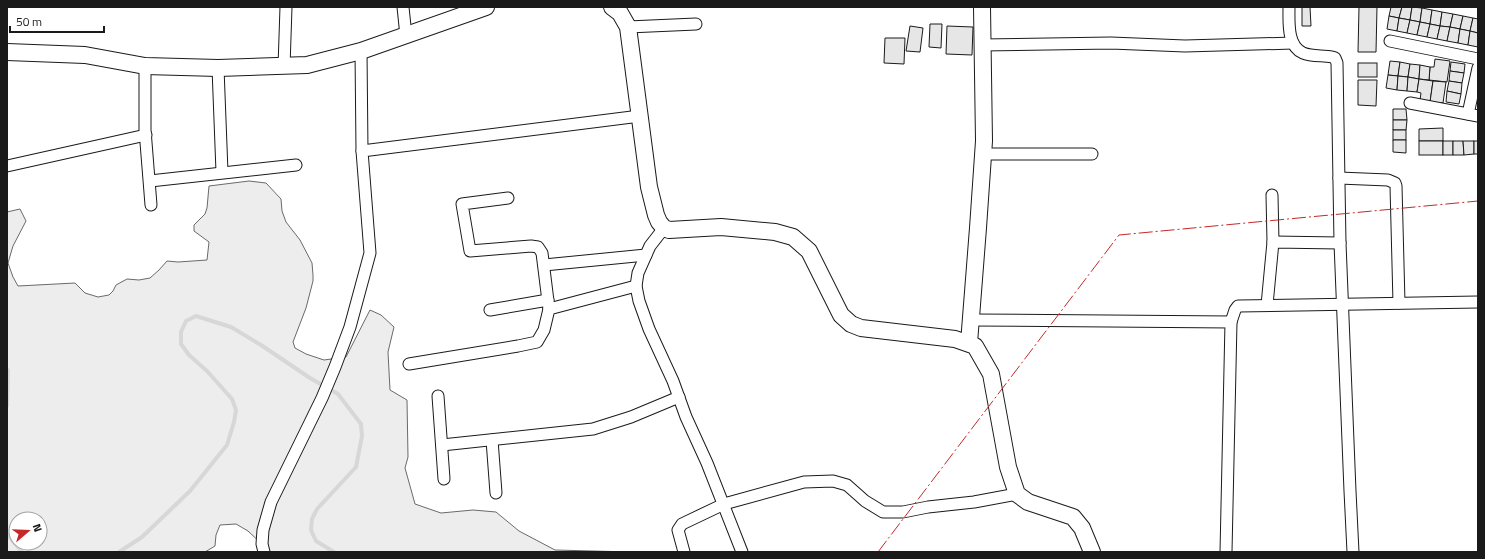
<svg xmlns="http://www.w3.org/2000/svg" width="1485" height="559" font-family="'Titillium Web',sans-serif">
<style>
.built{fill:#ededed;stroke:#6a6a6a;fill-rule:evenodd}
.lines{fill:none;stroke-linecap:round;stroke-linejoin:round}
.stream{stroke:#d7d7d7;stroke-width:4}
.building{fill:#e6e6e6;stroke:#1a1a1a}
.street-casing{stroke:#1a1a1a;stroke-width:13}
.secondary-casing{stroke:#1a1a1a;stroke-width:18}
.street{stroke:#fff;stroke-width:11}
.secondary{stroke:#fff;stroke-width:16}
.power{stroke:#c62828;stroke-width:1;stroke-dasharray:14 3 2 3;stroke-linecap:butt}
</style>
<rect width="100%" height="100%" fill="#fff"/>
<path class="built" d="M249,181l17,2 15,16 1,12 4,11 14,18 12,23 1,12v6l-7,27 -13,34 2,6 11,6 18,6 22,-3 24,-47 11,5 13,12 -6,25 2,38 17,10 1,57 -3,11 10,36 26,9 32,-3 23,2 23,19 36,19 77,2h-364l-3,-5 -17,-16 -12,-7 -16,1 -4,10 -1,11 -10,6h-198v-340l13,-3 6,12 -13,25 -5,17 5,14 5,9 57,-3 10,10 13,4 11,-2 4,-4 3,-6 11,-6 12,1 11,-2 9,-8 8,-9 11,1 29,-2 2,-18 -15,-11v-6l11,-11 2,-6 2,-22zM16,519h24v24h-24z"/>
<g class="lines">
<g class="stream">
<path d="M7,369l1,2 -1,35"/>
<path d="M7,534l15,18"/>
<path d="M119,552l23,-15 48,-46 37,-46 7,-23 2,-12 -4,-11 -25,-28 -18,-16 -8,-11v-12l5,-11 10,-5 35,11 30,18 49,33 28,16 23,30 1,12 -6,31 -39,42 -5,10 -1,11 5,11 18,11"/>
</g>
</g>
<g class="building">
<path d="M1302,7h8l1,19h-9z"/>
<path d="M1359,7h18l-1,45h-18z"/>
<path d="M1391,7h11l-3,11 -10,-2z"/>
<path d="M1402,7h10l-2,13 -11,-2z"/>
<path d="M1412,7l10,1 -2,14 -10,-2z"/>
<path d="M1422,8l10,2 -2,14 -10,-2z"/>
<path d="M1432,10l10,2 -2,14 -10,-2z"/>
<path d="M1442,12l11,2 -3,13 -10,-1z"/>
<path d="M1453,14l10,2 -3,13 -10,-2z"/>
<path d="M1389,16l10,2 -2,13 -10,-2z"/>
<path d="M1463,16l10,2 -3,13 -10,-2z"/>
<path d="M1399,18l11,2 -3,13 -10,-2z"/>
<path d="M1473,18l5,1v14l-8,-2z"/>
<path d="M1410,20l10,2 -3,13 -10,-2z"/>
<path d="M1420,22l10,2 -3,13 -10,-2z"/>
<path d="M930,24h12l-1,24 -12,-1z"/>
<path d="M1430,24l10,2 -3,13 -10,-2z"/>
<path d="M910,26l13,2 -3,24 -14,-1z"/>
<path d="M947,26l26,1 -1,28 -26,-1z"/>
<path d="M1440,26l10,1 -3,14 -10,-2z"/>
<path d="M1450,27l10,2 -2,14 -11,-2z"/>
<path d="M1460,29l10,2 -2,14 -10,-2z"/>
<path d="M1470,31l8,2v14l-10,-2z"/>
<path d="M885,38h20l-1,26 -20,-1z"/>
<path d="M1435,59l15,2 -3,21 -18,-2 1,-13h4z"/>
<path d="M1390,61l10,1 -2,14 -10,-1z"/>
<path d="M1400,62l10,2 -2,13 -10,-1z"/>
<path d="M1451,62l14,2 -1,9 -14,-2z"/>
<rect x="1358" y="63" width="19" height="14"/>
<path d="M1410,64l10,1 -1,14 -11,-2z"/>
<path d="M1420,65l10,2 -1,13 -10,-1z"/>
<path d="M1450,71l14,2 -2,10 -13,-2z"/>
<path d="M1388,75l10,1 -1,14 -11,-2z"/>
<path d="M1398,76l10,1 -1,14 -10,-1z"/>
<path d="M1408,77l11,2 -2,13 -10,-1z"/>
<path d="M1419,79l14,2 -3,21 -10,-2 1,-7 -4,-1z"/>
<path d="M1358,80h19l-1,26 -18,-1z"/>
<path d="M1433,81l13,1 -3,21 -13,-1z"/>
<path d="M1449,81l13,2 -1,11 -14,-3z"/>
<path d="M1447,91l14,3 -2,10 -13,-2z"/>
<path d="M1393,109h13l1,11h-14z"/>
<path d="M1393,120h14l-1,10h-13z"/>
<path d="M1443,128v13h-24v-12z"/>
<rect x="1393" y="130" width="13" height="10"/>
<path d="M1393,140h13v13l-13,-1z"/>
<rect x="1419" y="141" width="24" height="14"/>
<rect x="1443" y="141" width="10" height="14"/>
<path d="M1453,141h10l1,14h-11z"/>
<path d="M1463,141h11v13l-10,1z"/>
<rect x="1474" y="141" width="4" height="13"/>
</g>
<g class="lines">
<g class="street-casing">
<g id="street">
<path d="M403,7l3,29"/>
<path d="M1289,7c0,15 -2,39 14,46 9,4 20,2 29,4l3,1 2,5 3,180 10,248 3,61"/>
<path d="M628,27l68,-3"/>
<path d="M1390,41l88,18"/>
<path d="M982,45l129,-2 74,3 108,-3"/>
<path d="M361,51l1,100"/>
<path d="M145,66v64l6,75"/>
<path d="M284,67l2,-60"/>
<path d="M218,68l4,104"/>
<path d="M1410,103l68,13"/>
<path d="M1468,114l10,-46"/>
<path d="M983,154h109"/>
<path d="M7,166l139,-31"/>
<path d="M1339,178l49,2 7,3 1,3 3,117"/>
<path d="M150,181l146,-16"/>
<path d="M1272,195l1,47"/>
<path d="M508,198l-46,6 8,47 61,-5 7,1 4,6 7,56"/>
<path d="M664,228l-14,18 -12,27 -2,13 3,15 10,28 24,52 13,36 21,46 35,89"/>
<path d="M544,265l102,-10"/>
<path d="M1267,305l6,-63 67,1"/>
<path d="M490,310l58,-10"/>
<path d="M971,320l260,2 -5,230"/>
<path d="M1231,322l4,-12 3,-4 240,-4"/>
<path d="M409,364l109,-18 19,-4 7,-12 5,-21 87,-23"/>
<path d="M438,396l6,83"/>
<path d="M492,440l4,53"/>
<path d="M442,445l151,-16 38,-12 48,-20"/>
<path d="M264,552l-2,-8 1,-14 8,-28 51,-104 13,-31 15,-40 20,-74 -8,-102 278,-35"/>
<path d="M684,552l-6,-22 4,-6 42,-20 80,-22 29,-1 14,4 18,16 18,11h20l25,-5 46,-5 43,-8"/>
</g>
</g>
<g class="secondary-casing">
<g id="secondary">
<path d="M612,7l8,6 8,14 21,160 7,28 3,7 5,6 5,2 52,-3 54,5 18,5 16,14 32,64 10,9 10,4 94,11 20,7 16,28 17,93 9,27 11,8 45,15 9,11 10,24"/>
<path d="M7,52l78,3 60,11 73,2 89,-3 54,-14 125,-44"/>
<path d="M969,343l9,-115 6,-87 -2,-134"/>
</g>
</g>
<use href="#street" class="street"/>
<use href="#secondary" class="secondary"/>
<path class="power" d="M878,552l241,-317 359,-34"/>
</g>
<rect width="1485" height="559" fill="none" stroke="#1a1a1a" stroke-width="16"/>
<g transform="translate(28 531) rotate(71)"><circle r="19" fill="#ffffff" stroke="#a3a3a3"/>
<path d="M0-3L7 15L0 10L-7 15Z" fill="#c62828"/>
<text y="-6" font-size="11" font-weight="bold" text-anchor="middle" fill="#1a1a1a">N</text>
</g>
<path d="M10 26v6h94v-6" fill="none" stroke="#1a1a1a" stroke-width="2"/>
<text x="16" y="26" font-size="12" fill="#1a1a1a" stroke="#ffffff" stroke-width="3" paint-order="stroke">50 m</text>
</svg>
